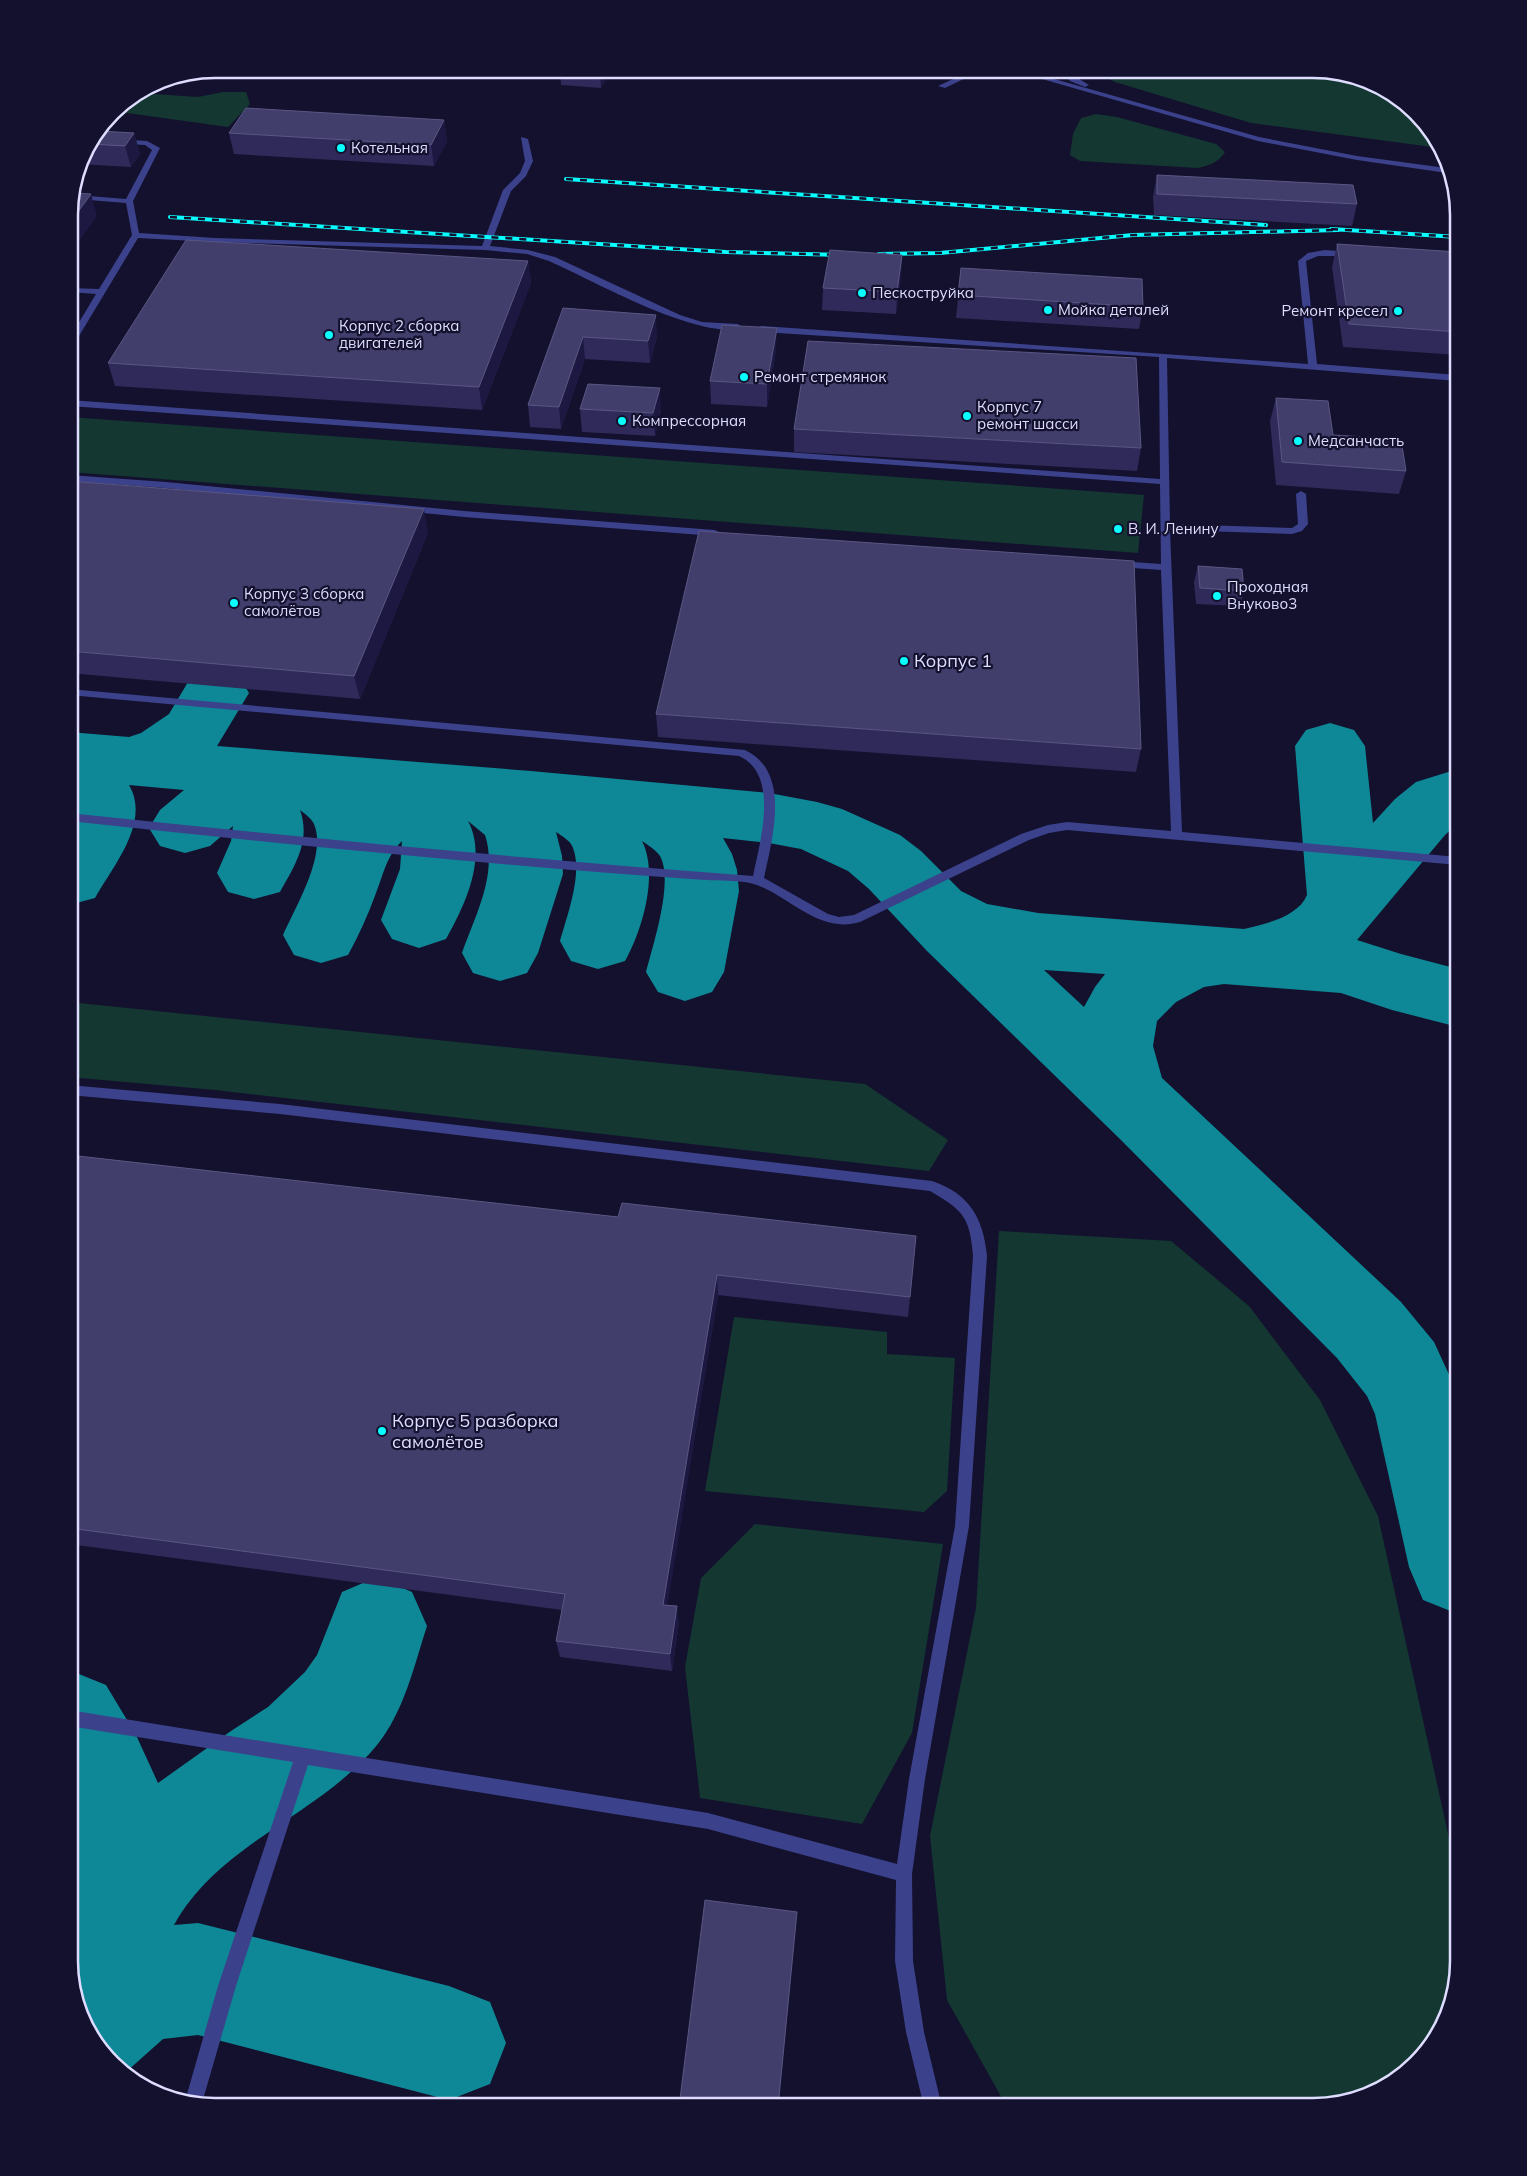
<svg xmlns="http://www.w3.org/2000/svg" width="1527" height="2176" font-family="Mulish,sans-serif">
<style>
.green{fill:#143732}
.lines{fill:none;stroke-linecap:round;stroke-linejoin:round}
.taxiway{fill:#0e8896;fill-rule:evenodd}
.service{fill:#3c418c;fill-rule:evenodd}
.tertiary{fill:#3c418c;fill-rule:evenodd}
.rail-casing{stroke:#09feff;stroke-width:4}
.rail{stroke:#13112d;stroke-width:2.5;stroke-dasharray:7;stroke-linecap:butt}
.wall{fill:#2f2a5a}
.shaded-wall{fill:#1c1841}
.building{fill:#423e6c;stroke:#5a5783}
.poi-dot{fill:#09feff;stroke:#13112d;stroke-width:2}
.labels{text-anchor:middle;stroke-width:4.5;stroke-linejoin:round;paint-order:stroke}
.far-poi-label{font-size:15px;fill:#deddff;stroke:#13112d;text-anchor:start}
.poi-label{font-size:18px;fill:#deddff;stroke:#13112d;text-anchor:start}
.rim{fill:none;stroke:#deddff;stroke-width:2.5}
</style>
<rect width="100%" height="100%" fill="#13112d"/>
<g class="green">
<path d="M1091,69h231l64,19 53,53 1,7 -189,-25 -136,-41z"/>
<path d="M223,92h23l4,12 -22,23 -115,-16 26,-18 59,4z"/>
<path d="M1096,114l21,3 99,27 9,8c-7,11 -15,13 -27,16l-118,-7 -10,-6 3,-21 8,-16z"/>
<path d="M69,417l1075,78 -6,58 -1069,-81z"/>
<path d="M69,1002l796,82 83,56 -19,31 -714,-81 -146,-13z"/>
<path d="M999,1231l172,10 78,65 71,94 58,116 80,363v83l-19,72 -53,54 -73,19h-288l-22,-7 -56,-100 -17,-164 46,-228z"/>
<path d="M734,1317l153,15v22l68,4 -8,133 -23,21 -219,-21z"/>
<path d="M755,1524l188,20 -31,189 -50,91 -162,-26 -15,-131 16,-89z"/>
</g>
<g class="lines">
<g class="taxiway">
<path d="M215,671l24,6 10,16 -32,53 314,25 238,22 48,9 25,7 58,26 21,16 40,40 26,13 51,9 206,16c21,-5 54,-12 63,-34l-12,-149 11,-16 24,-7 24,7 11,16 8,77 22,-24 21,-17 42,-13v54l-13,12 -88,105 44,14 57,15v58l-66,-17 -51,-17 -117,-9 -20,3 -28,15 -19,19 -4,25 9,32 239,224 33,40 24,52v220l-35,-14 -14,-33 -34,-153 -8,-18 -30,-38 -215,-217 -195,-190 -58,-62 -21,-18 -47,-22 -32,-6 -46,-5 9,16 5,16 2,21 -15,81 -12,20 -27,9 -27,-9 -12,-20c7,-28 28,-90 14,-116 -4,-6 -12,-11 -18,-15 17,33 0,90 -17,120l-27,8 -27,-8 -11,-20c7,-25 23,-68 13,-93 -2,-7 -11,-12 -17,-16l6,24 1,18 -25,79 -11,20 -27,8 -27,-8 -11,-20c13,-37 36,-79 23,-118l-17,-14c20,37 -4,86 -22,118l-27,9 -27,-9 -11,-19 19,-51 2,-28c-16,16 -18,32 -26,52 -8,22 -17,42 -28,62l-27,8 -27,-8 -11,-20c13,-29 44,-80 31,-111 -3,-6 -9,-10 -14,-14 11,31 -5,55 -20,82l-26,7 -26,-7 -11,-19 14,-32 2,-15 -23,20 -25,7 -25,-7 -11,-18 11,-18 24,-20 -55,-5c22,37 -16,81 -34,113l-26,7v-173l60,5 12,-4 28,-19 22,-37zM1044,970l61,4 -10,13 -11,20z"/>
<path d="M377,1577l35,15 15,34c-13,40 -23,86 -50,119 -57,70 -158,98 -203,180l24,-2 251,63 41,16 16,41 -16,41 -41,16 -251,-65 -35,4 -37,33 -38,-37 -17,-67 2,-2 -4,-10v-286l37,15 30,50 22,48 73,-52 37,-24 37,-35 12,-17 25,-63z"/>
</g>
<g class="service">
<path d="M975,69h9l-39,19 -7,-2z"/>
<path d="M521,137l7,2 5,22 -7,15 -15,15 -21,55 38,4 27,7 125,58 22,7 36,2 4,3 -1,2c-49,8 -145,-47 -192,-68l-22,-7 -42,-4 -270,-8 -77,-4 -65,108 -4,3v-10l27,-45 -27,-2v-4l30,1 33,-54 -6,-32 -50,-4 -4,-2 4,-2 50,4 26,-49 -7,-5 -54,-3 3,-4 53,3 13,7 -27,53 6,32 76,5 267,8 21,-56 17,-17 5,-12z"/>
<path d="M1325,250l26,2 4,2 -4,2h-33l-12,5 11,103 141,11v6l-291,-23 3,166 122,4 6,-4 -2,-30 5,-3 5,3 2,30 -6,7 -10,3 -122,-4 12,302 276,25v8l-391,-35 -18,3 -20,7 -169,82c-40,12 -69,-24 -103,-37 -12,-5 -38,-4 -52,-5 -212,-15 -424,-36 -636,-59v-8c228,24 456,46 684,63 7,-34 27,-102 -14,-120l-670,-61v-6l676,61c47,22 27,89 19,128l64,36 11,3 15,-2 167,-81 27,-9 19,-3 104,9 -10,-261 -42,-3 -5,-3 5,-3 42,3 -1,-80 -1091,-78v-6l1091,79 -1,-122 -398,-25 -4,-3 4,-3 547,38 -10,-103 10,-8z"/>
<path d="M69,475l97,7 298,29 251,19 5,3 -5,3 -251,-19 -298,-29 -97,-7z"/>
<path d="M69,1085l211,19 652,77c38,13 51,37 55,75l-18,270 -44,253 -13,95 1,87 11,71 18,75h-18l-18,-75 -11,-71 1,-81 -188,-51 -400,-64 -72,221 -34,117 -1,3 -16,-5 33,-115 75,-224 -224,-36v-16l639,103 189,51 12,-85 46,-253 18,-270c-3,-39 -10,-46 -43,-65l-650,-77 -211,-19z"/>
</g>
<g class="tertiary">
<path d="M1007,69h12l240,68 98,19 89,12 1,5 -90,-13 -99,-19z"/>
<path d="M1059,69h8l9,8 13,8 -4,2 -15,-6z"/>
</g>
<g class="rail-casing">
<g id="rail">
<path d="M566,179l700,46"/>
<path d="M170,217l556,35 118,3"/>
<path d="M1331,229l127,8"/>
<path d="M879,254l61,-1 193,-18 205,-5"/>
</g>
</g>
<use href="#rail" class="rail"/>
</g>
<g class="wall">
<path d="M560,69h48v6l-7,13 -40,-3z"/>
<path d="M444,120l3,21 -13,25 -200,-12 -5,-21z"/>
<path d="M99,131l35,2 6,21 -9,13 -52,-3 1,-5z"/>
<path d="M1157,175l200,29 -5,22 -198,-11 -1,-18z"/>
<path d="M1337,244l121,8v103l-115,-8 -11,-80z"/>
<path d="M902,255l-1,22 -5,37 -74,-4 1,-22z"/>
<path d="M528,261l3,22 -49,127 -367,-24 -7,-23z"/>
<path d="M961,268l182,39 -4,22 -183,-11z"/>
<path d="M563,308l94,29 -7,26 -65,-4 -24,70 -31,-2 -2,-22z"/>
<path d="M776,350l-9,57 -56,-3 -1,-23z"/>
<path d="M1276,398l57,37 73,36 -7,23 -123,-9 -6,-64z"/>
<path d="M580,409l81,2 -6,25 -73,-4z"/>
<path d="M794,429l347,19 -4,23 -343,-19z"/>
<path d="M69,481l359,52 -68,166 -291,-26z"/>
<path d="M1198,566l46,25 -4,15 -44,-2 -2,-22z"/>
<path d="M656,714l485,35 -5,23 -478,-35z"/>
<path d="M69,1150l2,3 -1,2 840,142 -2,20 -190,-22 -51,310 12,18 -7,48 -112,-14 -4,-16 6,-31 -493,-66z"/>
</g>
<g class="shaded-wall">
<path d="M600,69h8v6l-7,13z"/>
<path d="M444,120l3,21 -13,25 -3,-21z"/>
<path d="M134,133l6,21 -9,13 -6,-21z"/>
<path d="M91,194l6,22 -28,39v-31z"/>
<path d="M902,255l-1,22 -5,37 1,-22z"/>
<path d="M528,261l3,22 -49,127 -3,-23z"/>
<path d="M656,315l1,22 -7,26 -2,-22z"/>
<path d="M777,328l-1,22 -9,57v-23z"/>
<path d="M583,337l2,22 -24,70 -2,-22z"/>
<path d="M660,388l1,23 -6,25 -2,-23z"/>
<path d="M424,509l4,24 -68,166 -6,-23z"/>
<path d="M717,1275l1,20 -53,326 -2,-16z"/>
<path d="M677,1606l2,17 -7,48 -2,-17z"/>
<path d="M797,1912l-18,195h-1z"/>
</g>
<g class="building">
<path d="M246,108l198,12 -13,25 -202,-12z"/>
<path d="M99,131l35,2 -9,13 -35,-2z"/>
<path d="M1157,175l196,10 4,19 -200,-10z"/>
<path d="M72,193l19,1 -22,30v-19z"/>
<path d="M186,240l342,21 -49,126 -371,-24z"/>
<path d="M1337,244l121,8v80l-109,-8z"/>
<path d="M830,250l72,5 -5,37 -74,-4z"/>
<path d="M961,268l181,11 1,28 -185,-12z"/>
<path d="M563,308l93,7 -8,26 -65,-4 -24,70 -31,-2z"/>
<path d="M722,325l55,3 -10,56 -57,-3z"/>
<path d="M808,341l328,17 5,90 -347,-19z"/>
<path d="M588,384l72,4 -7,25 -73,-4z"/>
<path d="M1276,398l52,3 5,34 68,4 5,32 -124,-9z"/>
<path d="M69,481l355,28 -70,167 -285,-25z"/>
<path d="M699,531l435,30 7,188 -485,-35z"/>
<path d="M1198,566l44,3 2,22 -44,-3z"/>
<path d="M69,1155l549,62 4,-14 294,33 -6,61 -193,-22 -54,330 14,1 -7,48 -114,-13 9,-47 -496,-66z"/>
<path d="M705,1900l92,12 -19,195h-99z"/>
</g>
<g class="poi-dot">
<circle cx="341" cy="148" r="5"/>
<circle cx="862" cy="293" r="5"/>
<circle cx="1048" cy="310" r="5"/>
<circle cx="1398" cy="311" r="5"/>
<circle cx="329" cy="335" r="5"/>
<circle cx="744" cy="377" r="5"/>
<circle cx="967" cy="416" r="5"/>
<circle cx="622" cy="421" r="5"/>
<circle cx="1298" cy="441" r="5"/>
<circle cx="1118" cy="529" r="5"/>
<circle cx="1217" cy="596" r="5"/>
<circle cx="234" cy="603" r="5"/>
<circle cx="904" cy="661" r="5"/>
<circle cx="382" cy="1431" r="5"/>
</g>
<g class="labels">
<g class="far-poi-label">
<text x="351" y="153">Котельная</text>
<text x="872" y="298">Пескоструйка</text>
<text x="1058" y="315">Мойка деталей</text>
<text x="1388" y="316" text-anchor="end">Ремонт кресел</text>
<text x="339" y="331">Корпус 2 сборка<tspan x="339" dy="17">двигателей</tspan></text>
<text x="754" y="382">Ремонт стремянок</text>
<text x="977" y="412">Корпус 7<tspan x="977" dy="17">ремонт шасси</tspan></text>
<text x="632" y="426">Компрессорная</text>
<text x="1308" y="446">Медсанчасть</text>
<text x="1128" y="534">В. И. Ленину</text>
<text x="1227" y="592">Проходная<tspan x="1227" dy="17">Внуково3</tspan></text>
<text x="244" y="599">Корпус 3 сборка<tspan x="244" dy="17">самолётов</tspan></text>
</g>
<g class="poi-label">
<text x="914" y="667">Корпус 1</text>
<text x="392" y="1427">Корпус 5 разборка<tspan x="392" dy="21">самолётов</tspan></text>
</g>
</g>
<path d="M0 0H1527V2176H0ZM215 78H1313A137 137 0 0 1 1450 215V1961A137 137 0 0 1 1313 2098H215A137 137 0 0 1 78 1961V215A137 137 0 0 1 215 78Z" fill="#13112d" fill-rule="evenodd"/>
<path class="rim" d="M215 78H1313A137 137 0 0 1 1450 215V1961A137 137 0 0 1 1313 2098H215A137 137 0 0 1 78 1961V215A137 137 0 0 1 215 78Z"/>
</svg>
